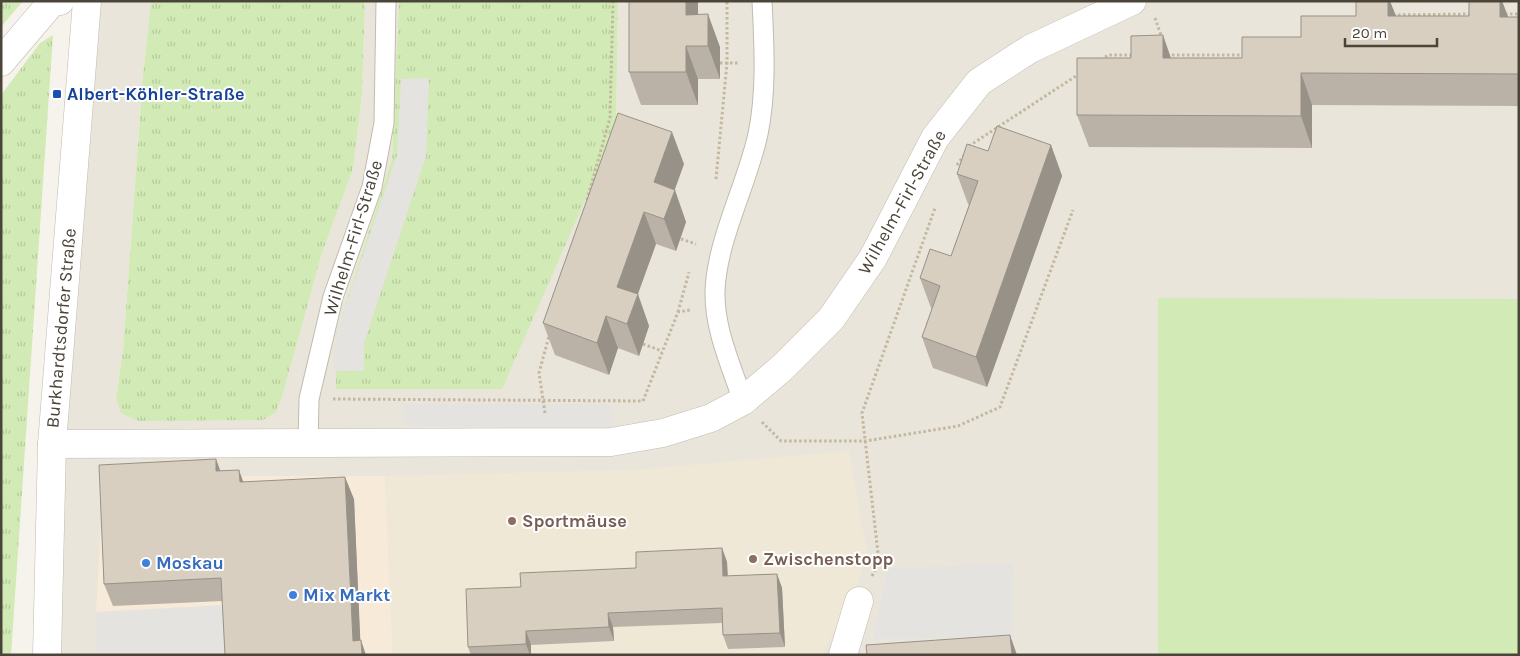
<svg xmlns="http://www.w3.org/2000/svg" width="1520" height="656" font-family="Karla,sans-serif">
<style>
.residential{fill:#eae5da}
.commercial{fill:#f7ead8}
.education{fill:#efe8d6}
.grass{fill:url(#grass-tufts)}
.pitch{fill:#d2eab5}
.parking{fill:#e5e3e0}
.lines{fill:none;stroke-linecap:round;stroke-linejoin:round}
.service-casing{stroke:#c2bbae;stroke-width:21}
.minor-casing{stroke:#c2bbae;stroke-width:29}
.path{stroke:#c4b79f;stroke-width:3;stroke-dasharray:2.5 2.5;stroke-linecap:butt}
.service{stroke:#fff;stroke-width:19}
.minor{stroke:#fff;stroke-width:28}
.wall{fill:#bab2a6}
.shaded-wall{fill:#979187}
.building{fill:#d8cfc1;stroke:#979187}
.transit-dot{fill:#1a4fb4;stroke:#fff;stroke-width:2}
.education-dot{fill:#8d6e63;stroke:#fff;stroke-width:2}
.shop-dot{fill:#3f7fe0;stroke:#fff;stroke-width:2}
.labels{text-anchor:middle;stroke-width:4;stroke-linejoin:round;paint-order:stroke}
.transit-label{font-size:18px;font-weight:bold;fill:#164399;stroke:#fff;text-anchor:start}
.street-label{font-size:18px;fill:#4b4439;stroke:#fff}
.education-label{font-size:18px;font-weight:bold;fill:#785e54;stroke:#fff;text-anchor:start}
.shop-label{font-size:18px;font-weight:bold;fill:#366cbe;stroke:#fff;text-anchor:start}
</style>
<defs>
<pattern id="grass-tufts" width="24" height="20" patternUnits="userSpaceOnUse" patternTransform="scale(1.25)"><rect width="24" height="20" fill="#d2eab5"/><path d="M3 7l-1-3M5 7V3M7 7l1-3M15 17l-1-3M17 17v-4M19 17l1-3" fill="none" stroke="#b6ca9c"/></pattern>
</defs>
<rect width="100%" height="100%" fill="#f6f3ec"/>
<path class="residential" d="M87,1h64l-8,74 -20,275 -7,48 160,14 45,-156 32,-87 9,-74 3,-94h34l-7,158 -56,175 1,55 279,-259 2,-129h901v654h-1472z"/>
<path class="commercial" d="M121,476h264l8,179h-164l-133,-43 7,-126z"/>
<path class="education" d="M849,451l18,101 -10,34 -35,69h-429l-8,-179 248,-6z"/>
<g class="grass">
<path d="M1,1h22l-22,26z"/>
<path d="M151,1h214l-3,94 -9,74 -32,87 -38,137 -7,19 -13,8 -124,1 -18,-8 -5,-15 7,-48 20,-275z"/>
<path d="M399,1h219l-2,129 -114,259h-166v-55l56,-175z"/>
<path d="M53,35l-42,620h-10v-560l39,-52z"/>
</g>
<path class="pitch" d="M1158,298l361,1v356h-361z"/>
<g class="parking">
<path d="M429,78l-3,78 -62,187v28h-31l3,-37 61,-179 4,-76z"/>
<path d="M404,404h208l1,23 -208,-1z"/>
<path d="M1013,564l-1,73 -139,2 15,-71z"/>
<path d="M225,605l4,50h-132l-1,-43z"/>
</g>
<g class="lines">
<g class="service-casing">
<g id="service">
<path d="M743,401c-12,-36 -29,-72 -28,-110 2,-52 32,-106 43,-157 9,-43 6,-90 4,-133"/>
<path d="M308,444l1,-45 24,-102 39,-110 12,-64 2,-122"/>
</g>
</g>
<g class="minor-casing">
<g id="minor">
<path d="M1,62l51,-60 8,-1"/>
<path d="M52,444l559,-2 52,-9 48,-15 32,-17 40,-34 48,-48 42,-61 62,-120 44,-56 51,-33 102,-48"/>
<path d="M47,655l5,-211 35,-443"/>
<path d="M843,655l16,-54"/>
</g>
</g>
<g class="path">
<path d="M1505,14h14"/>
<path d="M1393,15l78,-1"/>
<path d="M1155,18l7,20"/>
<path d="M1167,55h79"/>
<path d="M1101,60l7,-5h25"/>
<path d="M720,63h19"/>
<path d="M969,146l110,-72"/>
<path d="M957,165l8,-11"/>
<path d="M716,179l11,-116v-62"/>
<path d="M587,200l23,-82 3,-117"/>
<path d="M681,239l15,5"/>
<path d="M678,312l11,-40"/>
<path d="M643,344l19,7"/>
<path d="M333,399l310,2"/>
<path d="M643,401l35,-89 12,-2"/>
<path d="M545,413l-6,-40 10,-37"/>
<path d="M762,422l19,19h85l92,-15 42,-19 73,-197"/>
<path d="M872,576l7,-14 -17,-149 73,-205"/>
</g>
<use href="#service" class="service"/>
<use href="#minor" class="minor"/>
</g>
<g class="wall">
<path d="M698,1v13l22,33v32h-22v26h-57l-12,-33z"/>
<path d="M1502,1l6,16h11v89l-207,-1v43l-223,-1 -12,-32 94,-57h71l154,-42h73z"/>
<path d="M1051,145l11,31 -75,211 -54,-19 -11,-31 10,-28 -1,-1 -11,-30 31,-22 18,-51 -1,-1 -11,-30 31,-23z"/>
<path d="M684,164l-10,26 12,32 -10,29 -20,-7 -19,50 12,32 -10,30 -21,-8 -9,27 -54,-20 -12,-32z"/>
<path d="M220,471l23,11 111,17 6,141 -138,-39 -109,5 -9,-22z"/>
<path d="M722,548l5,14 1,14 49,-2 5,14 3,59 -57,2 -5,-14 -1,-12 -109,4 1,14 -83,4v10h-60l-3,-8 53,-60 115,-19z"/>
</g>
<g class="shaded-wall">
<path d="M686,1h12v46l-12,-32z"/>
<path d="M1388,1h2l10,25 -12,-10z"/>
<path d="M1500,1h2l10,26 -12,-10z"/>
<path d="M708,14l12,33v32l-12,-33z"/>
<path d="M1163,35l11,32 -11,-9z"/>
<path d="M686,46l12,33v26l-12,-33z"/>
<path d="M1301,73l11,32v43l-11,-32z"/>
<path d="M672,132l12,32 -18,50 -12,-32z"/>
<path d="M1051,145l11,31 -75,211 -11,-30z"/>
<path d="M675,190l11,32 -10,29 -12,-32z"/>
<path d="M644,212l12,32 -27,75 -12,-32z"/>
<path d="M638,294l11,32 -10,30 -12,-32z"/>
<path d="M606,316l12,32 -9,27 -12,-32z"/>
<path d="M216,459l8,22 -8,-10z"/>
<path d="M239,470l8,22 -7,-10z"/>
<path d="M345,477l9,22 7,156 -8,-14z"/>
<path d="M722,548l5,14 1,28 -5,-14z"/>
<path d="M777,574l5,14 3,59 -5,-14z"/>
<path d="M608,613l5,14 1,14 -5,-14z"/>
<path d="M526,631l5,14v10h-1l-4,-11z"/>
<path d="M1010,635l7,20h-5z"/>
<path d="M361,640l5,15h-4z"/>
</g>
<g class="building">
<path d="M629,1h57v14l22,-1v32h-22v26h-57z"/>
<path d="M1356,1h32v15h81v-15h31v16h19v57l-218,-1v43l-224,-1v-57h54v-22l32,-1v23h79v-21h59v-21h55z"/>
<path d="M618,113l54,19 -18,50 21,8 -11,29 -20,-7 -27,75 21,7 -11,30 -21,-8 -9,27 -54,-20z"/>
<path d="M997,126l54,19 -75,212 -54,-20 18,-51 -20,-8 10,-29 21,7 27,-75 -21,-7 10,-30 21,7z"/>
<path d="M216,459v12l23,-1 1,12 105,-5 8,164 8,-1 1,15h-137l-4,-77 -117,6 -5,-119z"/>
<path d="M722,548l1,28 54,-2 3,59 -57,2 -1,-27 -114,5 1,14 -83,4v13l-58,3 -2,-58 55,-2 -1,-14 116,-5v-16z"/>
<path d="M1010,635l2,20h-145l-1,-10z"/>
</g>
<rect class="transit-dot" x="52" y="89" width="10" height="10" rx="2.5"/>
<g class="education-dot">
<circle cx="512" cy="521" r="5"/>
<circle cx="753" cy="559" r="5"/>
</g>
<g class="shop-dot">
<circle cx="146" cy="563" r="5"/>
<circle cx="293" cy="595" r="5"/>
</g>
<g class="labels">
<g class="transit-label">
<text x="67" y="100">Albert-Köhler-Straße</text>
</g>
<g class="street-label">
<text transform="translate(902 202) rotate(-61)" y="6">Wilhelm-Firl-Straße</text>
<text transform="translate(353 238) rotate(-73)" y="6">Wilhelm-Firl-Straße</text>
<text transform="translate(61 328) rotate(-85)" y="6">Burkhardtsdorfer Straße</text>
</g>
<g class="education-label">
<text x="522" y="527">Sportmäuse</text>
<text x="763" y="565">Zwischenstopp</text>
</g>
<g class="shop-label">
<text x="156" y="569">Moskau</text>
<text x="303" y="601">Mix Markt</text>
</g>
</g>
<rect width="1520" height="656" fill="none" stroke="#4b4439" stroke-width="5"/>
<path d="M1345 38v8h92v-8" fill="none" stroke="#4b4439" stroke-width="2.5"/>
<text x="1352" y="38" font-size="15" fill="#4b4439" stroke="#ffffff" stroke-width="4" paint-order="stroke">20 m</text>
</svg>
